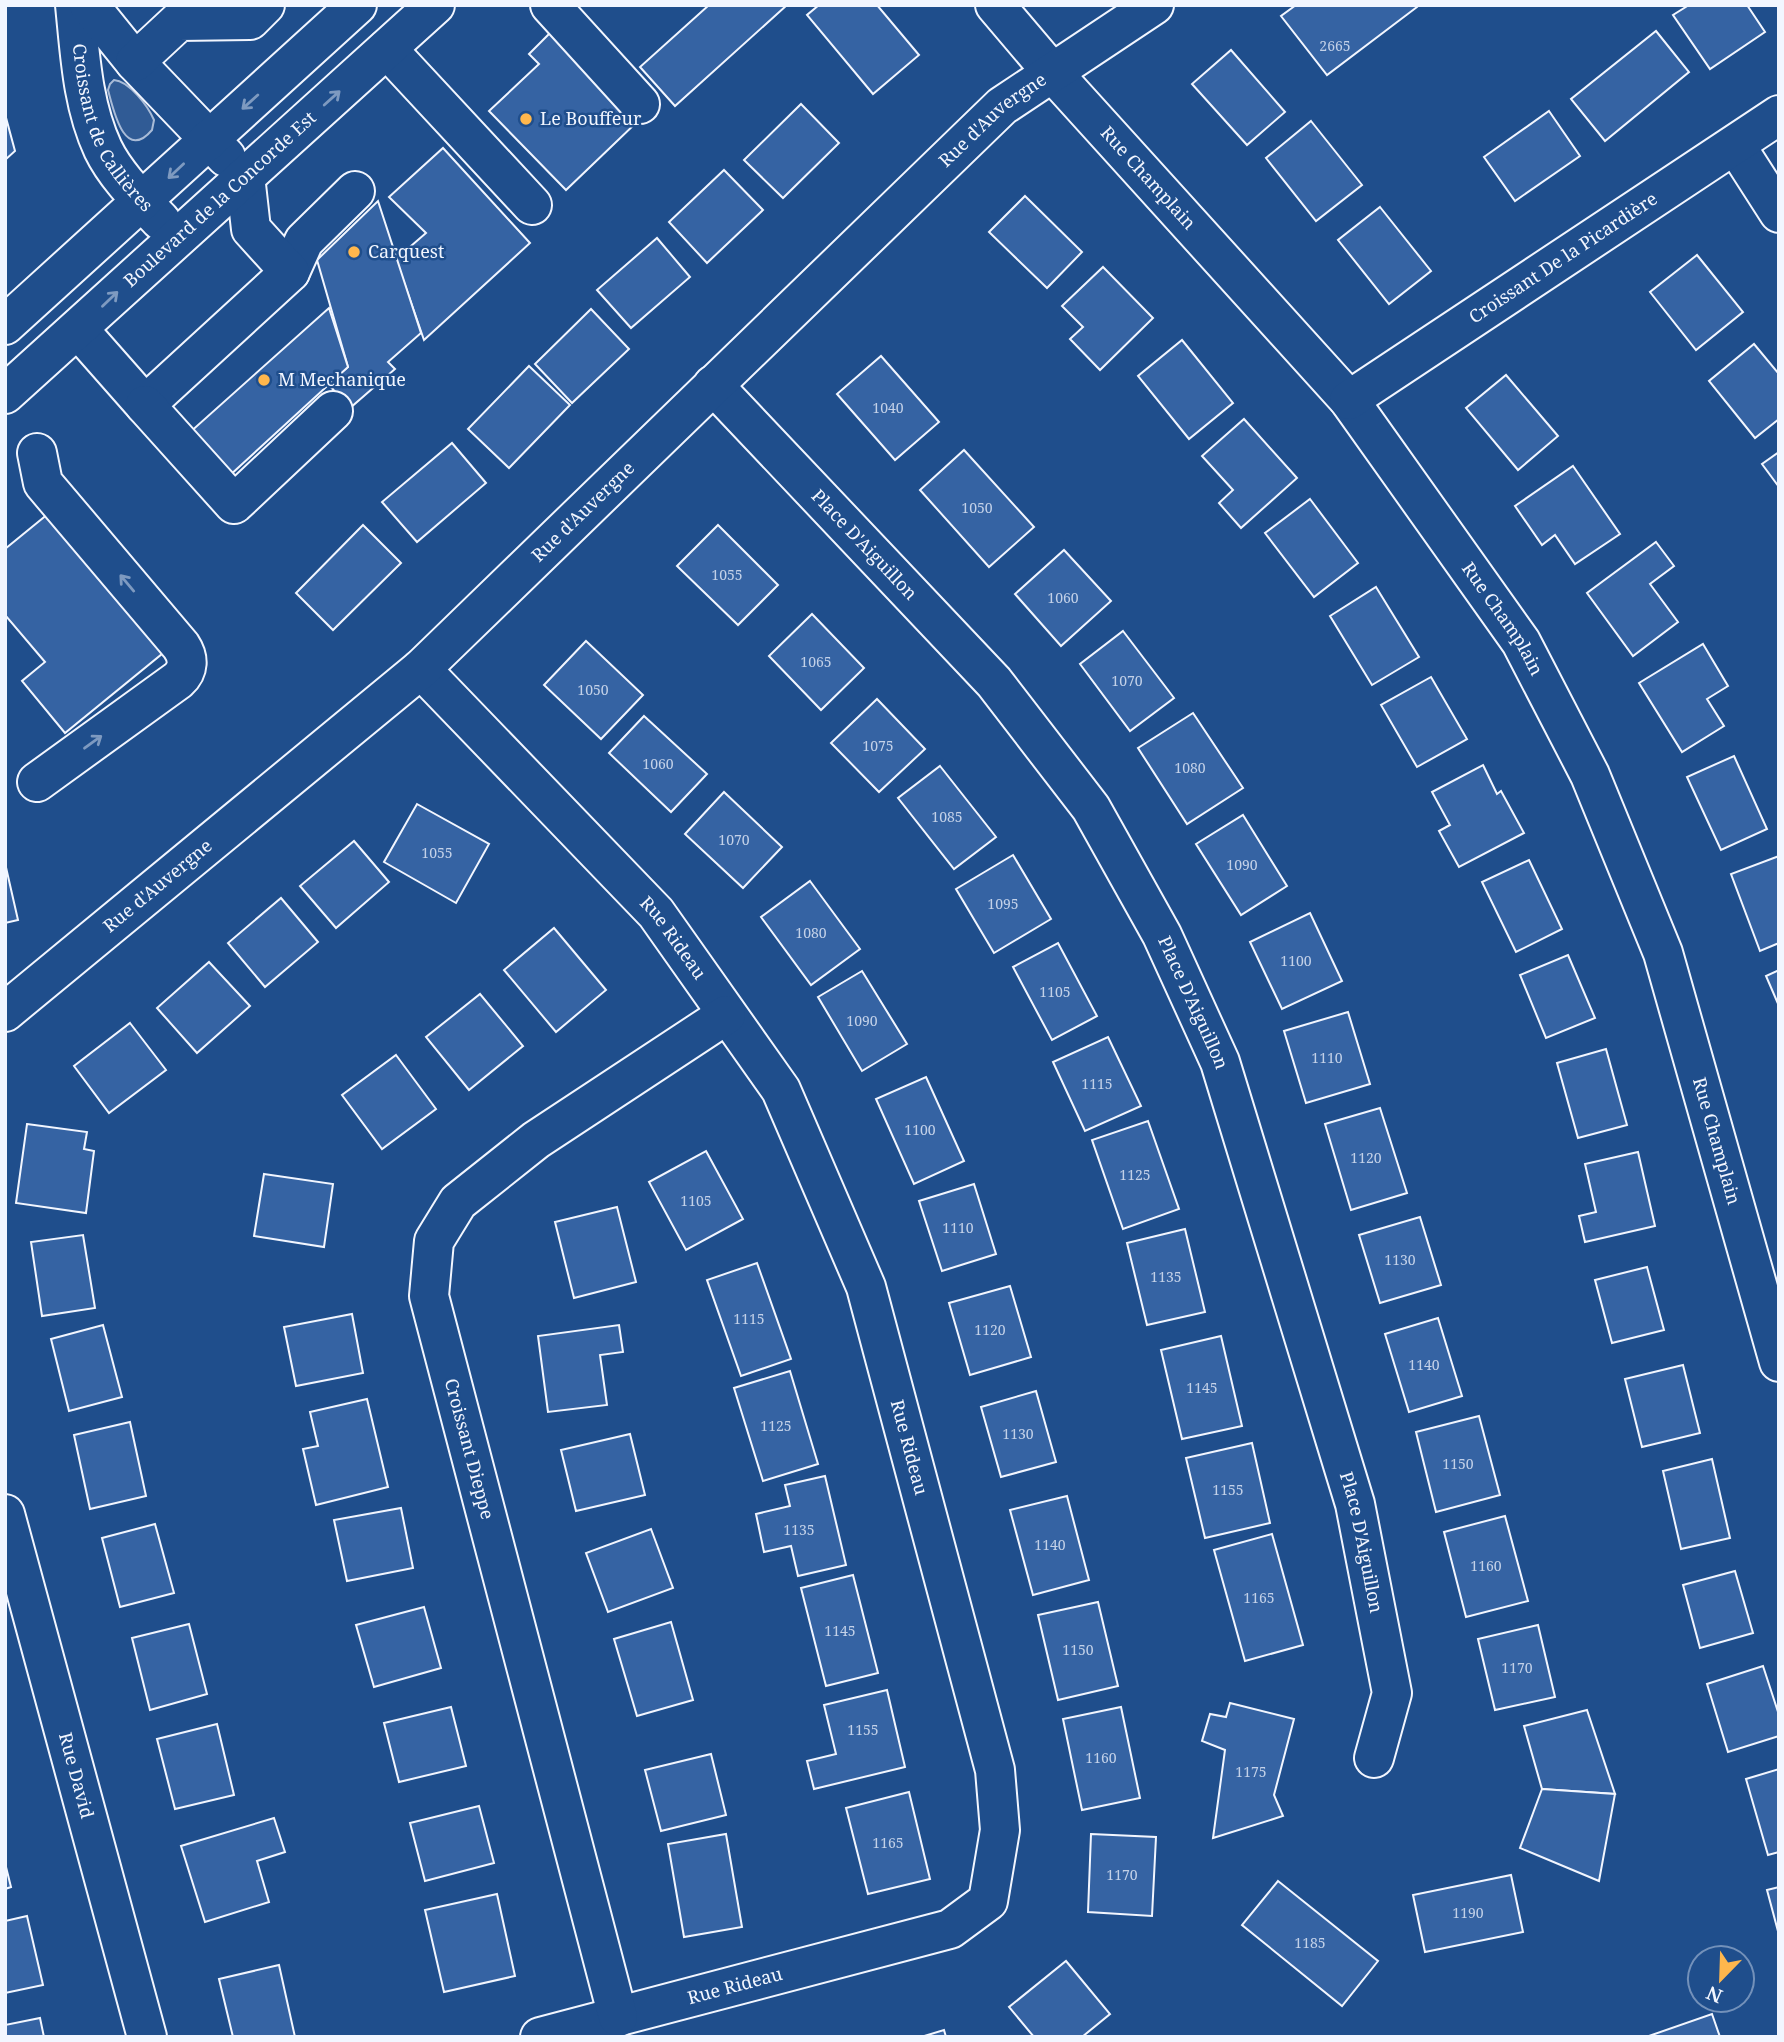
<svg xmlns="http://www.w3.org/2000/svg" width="1784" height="2042" font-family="'Noto Serif',serif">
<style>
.green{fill:#305b95;stroke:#a8bbd7;stroke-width:2}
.building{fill:#3563a3;stroke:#f2f6ff;stroke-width:2}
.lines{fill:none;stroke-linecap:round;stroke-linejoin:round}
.minor-casing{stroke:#f2f6ff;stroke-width:42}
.minor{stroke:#1f4e8c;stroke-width:38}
.oneway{stroke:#7e9ac0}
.poi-dot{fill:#ffb74d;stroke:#1f4e8c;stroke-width:2.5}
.labels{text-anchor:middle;stroke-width:5;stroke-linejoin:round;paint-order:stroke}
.number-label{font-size:14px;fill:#c3d1e8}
.poi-label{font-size:18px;fill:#f2f6ff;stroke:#1f4e8c;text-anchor:start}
.street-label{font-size:18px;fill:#f2f6ff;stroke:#1f4e8c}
</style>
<rect width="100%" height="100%" fill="#1f4e8c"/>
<path class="green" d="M114,80c15,1 34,26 40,40l-2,10c-28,33 -39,-22 -44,-40l2,-6z"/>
<g class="building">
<path d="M709,5h78l-112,101 -35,-39z"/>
<path d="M819,5h58l42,50 -46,39 -66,-79z"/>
<path d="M1296,5h120l1,2 -90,68 -46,-59z"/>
<path d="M1689,5h58l18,27 -55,37 -37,-54z"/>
<path d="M1656,31l33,41 -84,69 -34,-42z"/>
<path d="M551,32l87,89 -72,69 -77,-79 50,-47 -10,-10z"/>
<path d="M1231,50l54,62 -38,33 -55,-61z"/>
<path d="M801,104l38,39 -56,55 -39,-38z"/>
<path d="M1549,111l31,45 -65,45 -31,-44z"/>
<path d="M5,114l10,37 -10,9z"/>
<path d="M1311,121l51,64 -46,36 -50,-63z"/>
<path d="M443,148l87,95 -106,97 -28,-81 30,-26 -37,-36z"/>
<path d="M724,170l39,40 -56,53 -38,-41z"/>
<path d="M1025,196l57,56 -35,36 -58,-56z"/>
<path d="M378,201l43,132 -33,29 7,7 -45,39 -22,-24 20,-17 -31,-107z"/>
<path d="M1380,207l51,64 -42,33 -51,-64z"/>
<path d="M657,238l33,39 -59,51 -34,-38z"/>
<path d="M1697,255l46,57 -47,38 -46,-58z"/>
<path d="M1103,267l50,51 -53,52 -30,-31 13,-12 -21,-21z"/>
<path d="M329,308l19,59 -120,110 -40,-43z"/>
<path d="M591,309l38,40 -57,54 -37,-39z"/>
<path d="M1182,340l51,63 -44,36 -51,-63z"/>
<path d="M1754,344l25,30v45l-24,19 -46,-57z"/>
<path d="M881,356l58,66 -44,38 -58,-66z"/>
<path d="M529,366l41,39 -61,63 -41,-39z"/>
<path d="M1506,375l52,61 -40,34 -52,-62z"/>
<path d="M1244,419l53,59 -56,50 -22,-25 14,-13 -31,-34z"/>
<path d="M452,443l34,40 -69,59 -35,-40z"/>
<path d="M964,450l70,77 -45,40 -69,-77z"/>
<path d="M1779,452v35l-17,-23z"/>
<path d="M1573,466l47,68 -45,30 -20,-29 -13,10 -27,-39z"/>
<path d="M1310,499l48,64 -44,34 -49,-64z"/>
<path d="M54,509l114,140 -103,84 -43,-52 23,-19 -40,-47v-66z"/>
<path d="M363,525l38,38 -68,67 -37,-37z"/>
<path d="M718,525l60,60 -40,40 -61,-59z"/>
<path d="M1656,542l18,24 -24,18 28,38 -45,34 -46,-63z"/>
<path d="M1064,550l47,51 -50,45 -46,-52z"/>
<path d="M1376,587l43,70 -47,28 -42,-69z"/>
<path d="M812,614l52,54 -43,42 -52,-54z"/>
<path d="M1123,631l51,67 -44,33 -50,-67z"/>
<path d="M586,641l57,54 -42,44 -57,-54z"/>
<path d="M1703,644l25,42 -21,13 17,27 -42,26 -43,-69z"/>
<path d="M1431,677l36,62 -50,28 -36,-62z"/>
<path d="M877,699l48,50 -46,43 -48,-49z"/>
<path d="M1193,713l50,75 -56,36 -49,-76z"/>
<path d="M644,716l63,58 -36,38 -62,-59z"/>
<path d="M1734,756l33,73 -46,21 -34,-73z"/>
<path d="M1483,765l14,29 4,-3 23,42 -65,34 -20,-36 11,-6 -18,-33z"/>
<path d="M940,766l56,71 -42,32 -56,-71z"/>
<path d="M724,792l58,55 -39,41 -58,-54z"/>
<path d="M417,804l72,40 -33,59 -72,-41z"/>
<path d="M1243,815l44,71 -46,29 -45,-71z"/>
<path d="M354,841l35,41 -53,46 -36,-42z"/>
<path d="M1013,855l38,64 -57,34 -38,-64z"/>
<path d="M1779,856v87l-19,8 -29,-77z"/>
<path d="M1529,860l33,69 -46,23 -34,-70z"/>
<path d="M5,863l13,57 -13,3z"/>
<path d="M810,881l50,68 -49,36 -50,-68z"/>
<path d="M281,898l37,44 -53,45 -37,-44z"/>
<path d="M1310,913l32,68 -60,28 -32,-67z"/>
<path d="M554,928l52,62 -50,42 -52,-62z"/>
<path d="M1058,943l39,73 -45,24 -39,-73z"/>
<path d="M1568,955l27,63 -49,20 -26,-63z"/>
<path d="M209,962l41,44 -53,47 -40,-45z"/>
<path d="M1779,970v36l-13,-30z"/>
<path d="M862,971l45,73 -45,27 -44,-74z"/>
<path d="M480,994l43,52 -54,44 -43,-53z"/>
<path d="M1348,1012l22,72 -64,19 -22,-72z"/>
<path d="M130,1023l36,47 -57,43 -35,-47z"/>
<path d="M1108,1037l33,69 -56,25 -32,-69z"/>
<path d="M1606,1049l21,76 -49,13 -21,-75z"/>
<path d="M396,1055l40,54 -54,40 -40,-54z"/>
<path d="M926,1077l38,84 -50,23 -38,-85z"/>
<path d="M1380,1108l27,85 -56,17 -26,-86z"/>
<path d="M1148,1121l31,88 -56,20 -31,-89z"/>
<path d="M27,1124l60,8 -3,17 10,2 -8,62 -70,-10z"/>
<path d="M706,1151l37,68 -57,31 -37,-68z"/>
<path d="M1638,1152l17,74 -70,16 -6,-26 17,-4 -11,-48z"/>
<path d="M264,1174l69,10 -9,63 -70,-11z"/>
<path d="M974,1184l22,70 -54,17 -23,-70z"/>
<path d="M617,1207l19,75 -62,16 -19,-76z"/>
<path d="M1420,1217l21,68 -61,18 -21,-68z"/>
<path d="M1185,1229l20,83 -58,13 -20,-82z"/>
<path d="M83,1235l12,73 -53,8 -11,-74z"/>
<path d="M757,1263l34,96 -50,17 -34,-96z"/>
<path d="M1647,1267l17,63 -52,13 -17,-63z"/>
<path d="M1010,1286l21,71 -61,18 -21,-72z"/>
<path d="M352,1314l11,59 -67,13 -12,-59z"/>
<path d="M1438,1318l24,78 -53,16 -24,-78z"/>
<path d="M103,1325l19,72 -53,14 -18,-72z"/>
<path d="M619,1325l4,27 -23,3 7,50 -59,7 -10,-76z"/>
<path d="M1221,1336l21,90 -60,13 -21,-89z"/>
<path d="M1683,1365l17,68 -58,14 -17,-68z"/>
<path d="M790,1371l28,93 -55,17 -29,-93z"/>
<path d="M1036,1391l20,71 -55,15 -20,-70z"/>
<path d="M367,1399l21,88 -72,18 -13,-56 15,-3 -8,-34z"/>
<path d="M1479,1416l21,79 -64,17 -20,-80z"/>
<path d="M130,1422l16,74 -56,13 -16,-74z"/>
<path d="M630,1434l15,61 -69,16 -15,-61z"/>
<path d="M1252,1443l18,80 -65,15 -19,-80z"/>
<path d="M1712,1459l18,79 -49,11 -18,-78z"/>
<path d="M825,1476l21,89 -48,11 -7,-30 -27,6 -8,-38 34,-8 -5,-21z"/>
<path d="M1067,1496l22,84 -56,15 -23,-85z"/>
<path d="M401,1508l12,60 -66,13 -13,-61z"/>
<path d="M1505,1516l23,85 -62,16 -22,-85z"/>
<path d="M155,1524l19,69 -54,14 -18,-69z"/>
<path d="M651,1529l22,59 -65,24 -22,-59z"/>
<path d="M1272,1534l31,111 -58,16 -31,-111z"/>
<path d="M1735,1571l18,62 -53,15 -17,-63z"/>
<path d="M853,1575l25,98 -52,13 -25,-98z"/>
<path d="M1098,1602l20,84 -60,14 -20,-85z"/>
<path d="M424,1607l17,61 -67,19 -18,-62z"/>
<path d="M671,1622l22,78 -56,16 -23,-77z"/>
<path d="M189,1624l18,70 -57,16 -18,-72z"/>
<path d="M1538,1625l17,72 -60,13 -17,-71z"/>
<path d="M1763,1666l16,49v21l-51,16 -21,-68z"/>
<path d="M887,1690l18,77 -91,22 -7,-28 29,-7 -12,-49z"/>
<path d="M1230,1703l64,16 -20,76 9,21 -70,22 12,-88 -23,-9 8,-27 16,3z"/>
<path d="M451,1707l15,59 -67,16 -15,-59z"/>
<path d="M1121,1707l19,91 -58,12 -19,-91z"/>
<path d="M1587,1710l28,84 -73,-5 -18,-63z"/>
<path d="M217,1724l17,71 -59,14 -18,-70z"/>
<path d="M711,1754l15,61 -65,16 -16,-61z"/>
<path d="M1779,1769v83l-11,3 -22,-76z"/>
<path d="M1542,1789l73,5 -16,87 -79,-33z"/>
<path d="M909,1792l21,87 -62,15 -22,-86z"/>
<path d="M479,1806l15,57 -69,18 -15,-58z"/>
<path d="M274,1818l11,34 -28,9 12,41 -64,20 -24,-76z"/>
<path d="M726,1834l16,93 -58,10 -16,-93z"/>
<path d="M1091,1834l65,3 -4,79 -64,-4z"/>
<path d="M5,1863l6,24 -6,2z"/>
<path d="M1511,1875l12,57 -98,20 -12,-57z"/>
<path d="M1278,1881l100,80 -36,45 -100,-81z"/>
<path d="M1779,1887v48l-12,-45z"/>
<path d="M497,1894l18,82 -71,16 -19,-82z"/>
<path d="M27,1916l16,69 -38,8v-72z"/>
<path d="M1066,1961l44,53 -28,23h-48l-25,-30z"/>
<path d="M279,1965l16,72h-62l-14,-58z"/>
<path d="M1712,2014l8,23h-74z"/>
<path d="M40,2018l4,19h-39v-12z"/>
<path d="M944,2030l2,7h-25z"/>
</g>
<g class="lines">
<g class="minor-casing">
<g id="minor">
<path id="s1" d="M75,5c5,48 7,99 28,144 13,27 37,50 58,72"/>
<path d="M89,5l46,57 91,95"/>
<path d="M550,5l90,99"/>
<path id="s2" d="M995,5l56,66 298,329 172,242 69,133 73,178 116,409"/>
<path d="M387,49l145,156"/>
<path d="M135,62l44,-41 71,-1 15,-15"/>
<path d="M1736,146l43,67"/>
<path d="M290,272l14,-31 51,-50"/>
<path d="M5,325l352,-320"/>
<path d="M78,329l67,76 145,-133 -39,-43 -6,-53"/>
<path id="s3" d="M713,385l281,297 97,126 71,127 58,127 135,442 37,189 -18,65"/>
<path id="s4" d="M5,394l430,-389"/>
<path id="s5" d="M1349,400l430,-285"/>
<path d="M145,405l89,99 99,-93"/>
<path d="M37,453l6,30 138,163c8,12 8,24 -3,34l-141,102"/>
<path id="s6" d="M421,669l235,244 125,177 85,197 129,483 5,60 -12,71 -38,28 -410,108"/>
<path id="s7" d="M5,1012l416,-343 581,-563 152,-101"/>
<path id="s8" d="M5,1514l142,523"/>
<path d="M618,2017l-189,-721 5,-55 24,-39 78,-62 190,-125"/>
</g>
</g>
<use href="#minor" class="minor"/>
</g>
<defs><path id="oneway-shaft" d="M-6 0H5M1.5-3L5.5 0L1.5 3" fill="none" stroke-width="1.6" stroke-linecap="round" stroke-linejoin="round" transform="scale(1.75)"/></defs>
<g class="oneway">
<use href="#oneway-shaft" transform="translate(332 98) rotate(-42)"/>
<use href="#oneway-shaft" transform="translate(250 102) rotate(138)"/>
<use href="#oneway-shaft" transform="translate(176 171) rotate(137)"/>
<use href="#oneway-shaft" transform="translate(110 299) rotate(-44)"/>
<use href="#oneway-shaft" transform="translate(127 583) rotate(-130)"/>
<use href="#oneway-shaft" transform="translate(93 742) rotate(-36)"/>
</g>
<g class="poi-dot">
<circle cx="526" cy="119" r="7"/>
<circle cx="354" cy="252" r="7"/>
<circle cx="264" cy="380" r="7"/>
</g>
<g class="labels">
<g class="number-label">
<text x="1335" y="51">2665</text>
<text x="888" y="413">1040</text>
<text x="977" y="513">1050</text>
<text x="727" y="580">1055</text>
<text x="1063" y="603">1060</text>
<text x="816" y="667">1065</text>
<text x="1127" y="686">1070</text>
<text x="593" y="695">1050</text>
<text x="878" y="751">1075</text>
<text x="658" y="769">1060</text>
<text x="1190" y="773">1080</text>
<text x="947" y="822">1085</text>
<text x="734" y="845">1070</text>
<text x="437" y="858">1055</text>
<text x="1242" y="870">1090</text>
<text x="1003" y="909">1095</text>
<text x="811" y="938">1080</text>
<text x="1296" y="966">1100</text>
<text x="1055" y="997">1105</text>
<text x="862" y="1026">1090</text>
<text x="1327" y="1063">1110</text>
<text x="1097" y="1089">1115</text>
<text x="920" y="1135">1100</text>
<text x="1366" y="1163">1120</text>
<text x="1135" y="1180">1125</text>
<text x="696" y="1206">1105</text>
<text x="958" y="1233">1110</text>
<text x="1400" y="1265">1130</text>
<text x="1166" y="1282">1135</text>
<text x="749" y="1324">1115</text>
<text x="990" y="1335">1120</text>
<text x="1424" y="1370">1140</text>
<text x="1202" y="1393">1145</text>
<text x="776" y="1431">1125</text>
<text x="1018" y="1439">1130</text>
<text x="1458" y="1469">1150</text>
<text x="1228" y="1495">1155</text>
<text x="799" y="1535">1135</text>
<text x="1050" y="1550">1140</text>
<text x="1486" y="1571">1160</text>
<text x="1259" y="1603">1165</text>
<text x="840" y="1636">1145</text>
<text x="1078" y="1655">1150</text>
<text x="1517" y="1673">1170</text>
<text x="863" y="1735">1155</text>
<text x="1101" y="1763">1160</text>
<text x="1251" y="1777">1175</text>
<text x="888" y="1848">1165</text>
<text x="1122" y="1880">1170</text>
<text x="1468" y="1918">1190</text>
<text x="1310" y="1948">1185</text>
</g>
<g class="poi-label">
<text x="540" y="125">Le Bouffeur</text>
<text x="368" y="258">Carquest</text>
<text x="278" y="386">M Mechanique</text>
</g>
<g class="street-label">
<text dy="6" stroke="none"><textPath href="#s7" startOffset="1332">Rue d'Auvergne</textPath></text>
<text dy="6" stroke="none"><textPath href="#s1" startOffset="131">Croissant de Callières</textPath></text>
<text dy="6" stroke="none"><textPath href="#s2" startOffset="231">Rue Champlain</textPath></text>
<text dy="6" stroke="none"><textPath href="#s4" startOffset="290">Boulevard de la Concorde Est</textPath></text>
<text dy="6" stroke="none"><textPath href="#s5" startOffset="257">Croissant De la Picardière</textPath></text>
<text dy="6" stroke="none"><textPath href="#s7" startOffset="765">Rue d'Auvergne</textPath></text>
<text dy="6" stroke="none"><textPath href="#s3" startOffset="220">Place D'Aiguillon</textPath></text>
<text dy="6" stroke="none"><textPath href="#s2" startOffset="798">Rue Champlain</textPath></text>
<text dy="6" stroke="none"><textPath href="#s7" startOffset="198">Rue d'Auvergne</textPath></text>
<text dy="6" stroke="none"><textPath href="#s6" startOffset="369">Rue Rideau</textPath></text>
<text dy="6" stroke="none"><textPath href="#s3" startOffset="788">Place D'Aiguillon</textPath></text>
<text dy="6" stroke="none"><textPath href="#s2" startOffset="1365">Rue Champlain</textPath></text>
<text dy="6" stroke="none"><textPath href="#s6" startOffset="936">Rue Rideau</textPath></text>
<text transform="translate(469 1449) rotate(75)" y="6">Croissant Dieppe</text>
<text dy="6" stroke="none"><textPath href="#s3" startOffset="1354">Place D'Aiguillon</textPath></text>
<text dy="6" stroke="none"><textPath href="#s8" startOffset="271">Rue David</textPath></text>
<text transform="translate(735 1986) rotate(-15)" y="6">Rue Rideau</text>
</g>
</g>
<rect width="1784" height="2042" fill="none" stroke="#f2f6ff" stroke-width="14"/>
<g transform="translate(1721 1979) rotate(203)"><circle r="33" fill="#1f4e8c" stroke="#7391ba" stroke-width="2"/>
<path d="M0-5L12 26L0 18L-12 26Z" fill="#ffb74d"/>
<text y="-10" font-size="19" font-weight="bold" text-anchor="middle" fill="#f2f6ff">N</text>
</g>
</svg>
